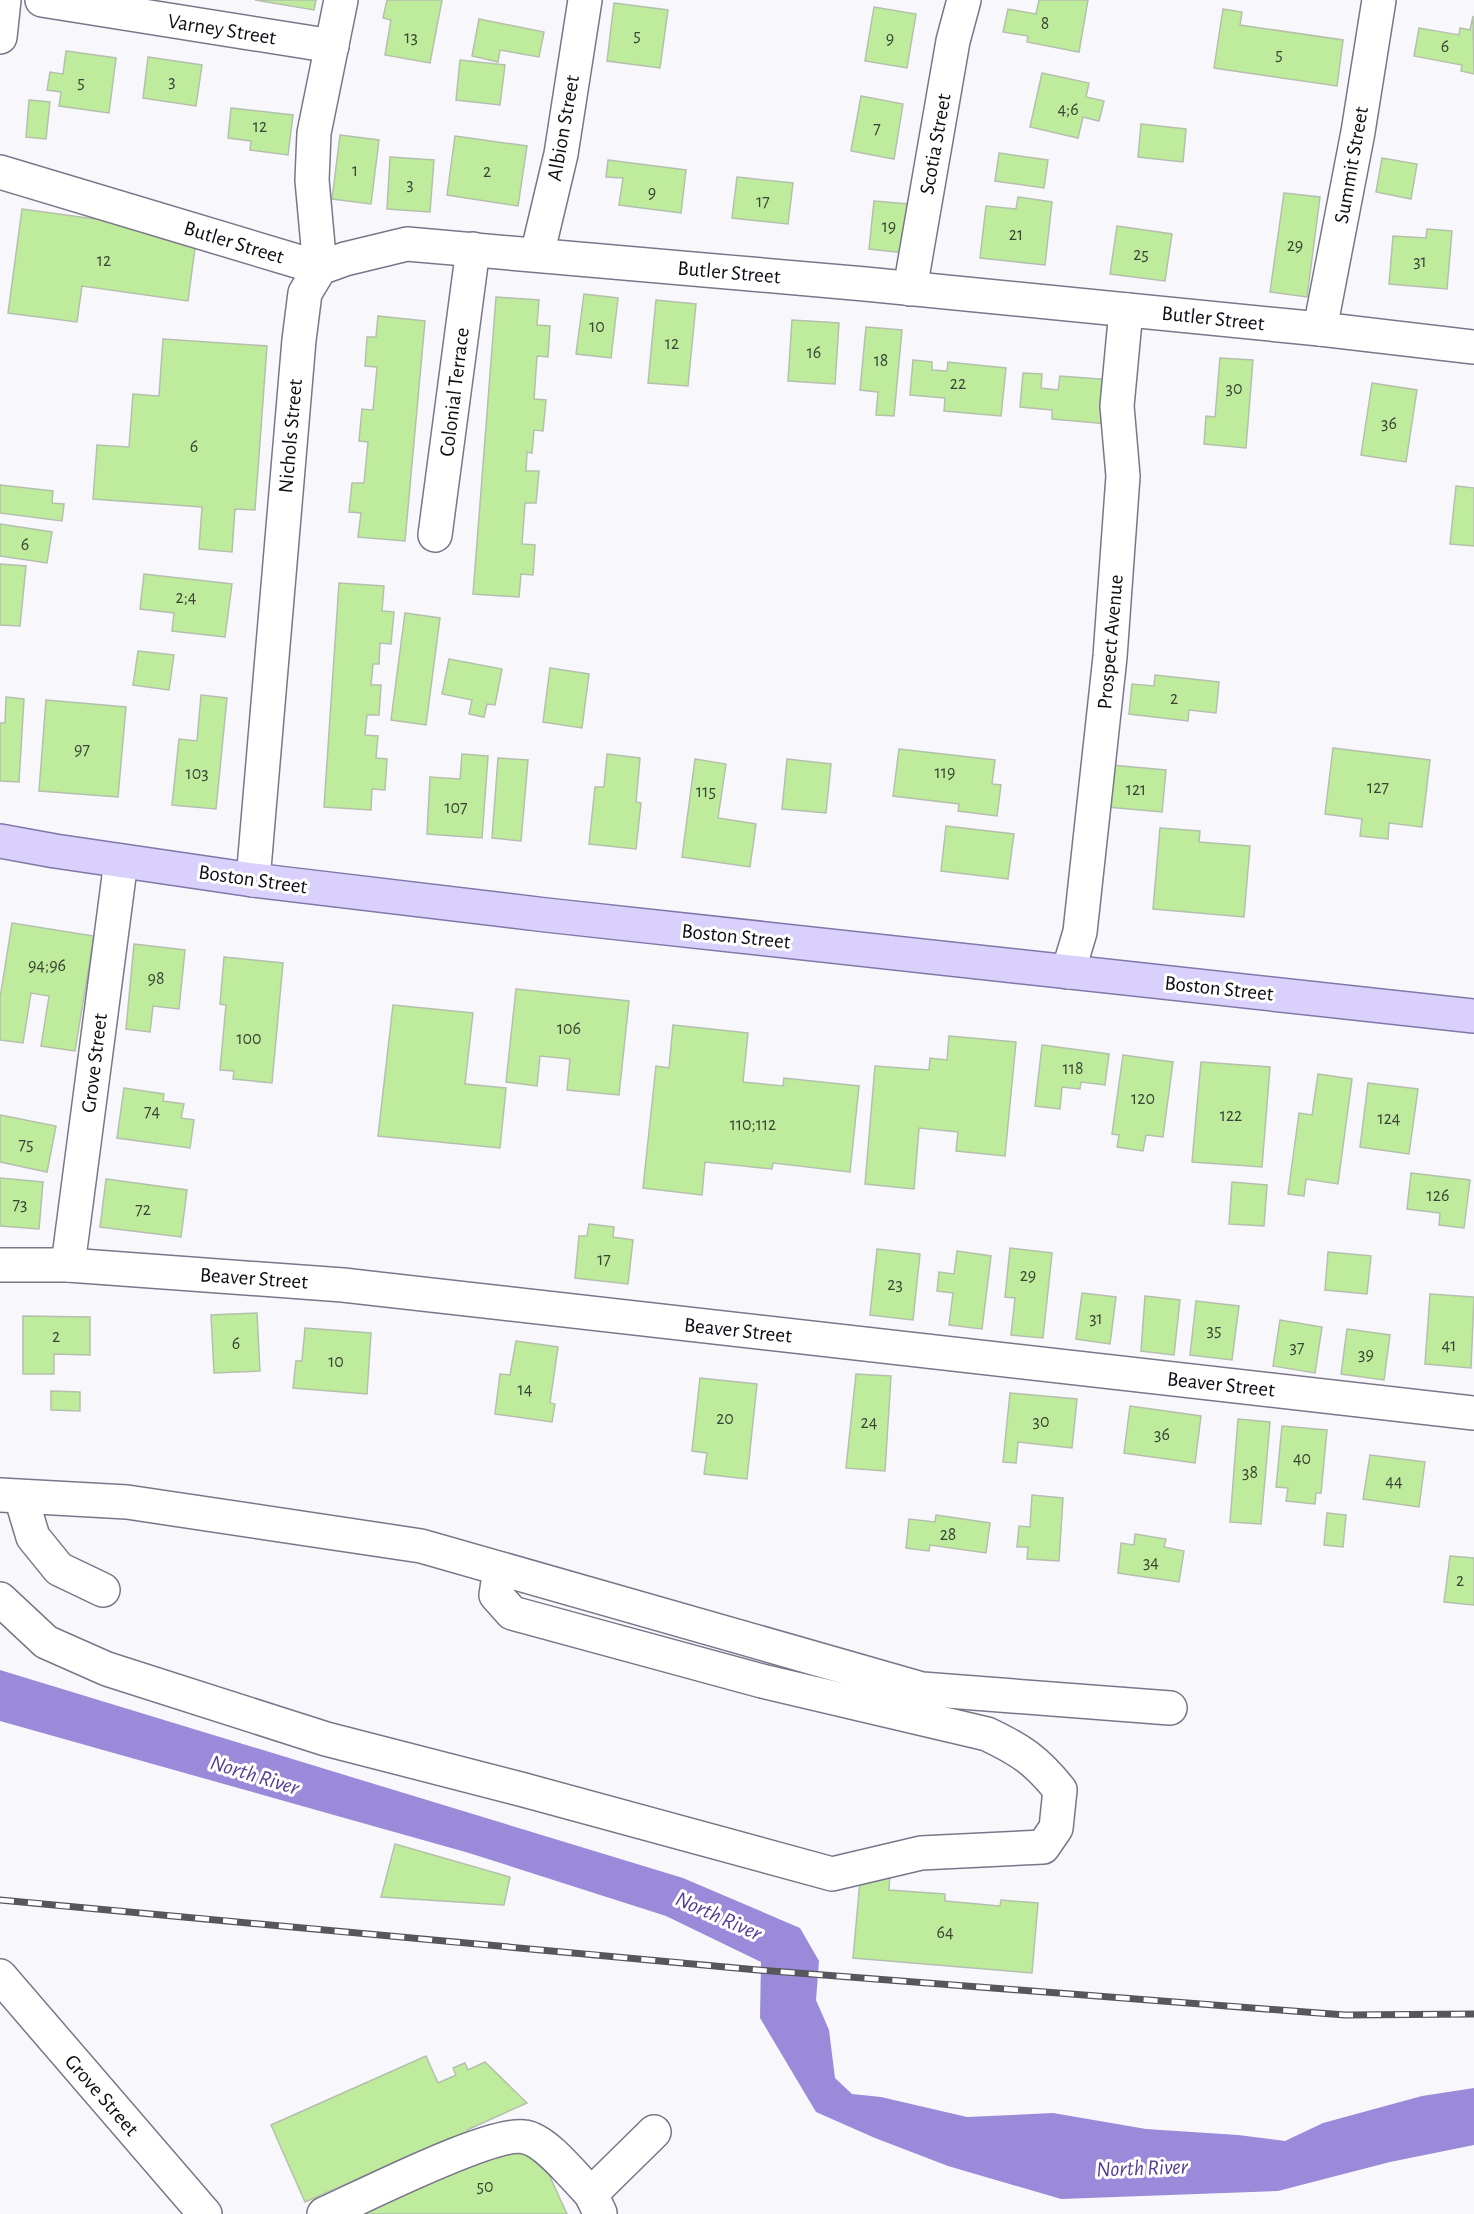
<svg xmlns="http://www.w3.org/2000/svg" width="1474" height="2214" font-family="'Alegreya Sans',sans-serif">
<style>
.water{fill:#9b8ad9}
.building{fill:#bfec9c;stroke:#b4c0ac;stroke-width:1.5}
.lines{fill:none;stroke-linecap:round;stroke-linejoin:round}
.minor-casing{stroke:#79768a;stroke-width:36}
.major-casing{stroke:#8177a8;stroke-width:36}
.minor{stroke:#fff;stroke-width:33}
.major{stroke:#d9d0fb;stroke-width:33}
.rail-casing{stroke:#58565d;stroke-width:7}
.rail{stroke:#fff;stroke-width:4.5;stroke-dasharray:14;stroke-linecap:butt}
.labels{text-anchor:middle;stroke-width:6;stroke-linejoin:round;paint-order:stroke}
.number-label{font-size:18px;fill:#3a4335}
.street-label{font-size:21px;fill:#0d0b13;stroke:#fff}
.water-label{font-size:22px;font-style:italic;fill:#553a97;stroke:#fff}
</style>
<rect width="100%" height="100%" fill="#f8f8fc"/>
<path class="water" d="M0,1670l683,208 117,50 19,33 -3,39 13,30 6,48 17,16 29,3 86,20 86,-4 93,16 92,6 47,6 38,-18 99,-27 52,-8v57l-84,17 -112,29 -217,8 -113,-33 -73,-28 -59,-26 -56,-94 1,-56 -95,-46 -197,-63 -469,-132z"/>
<g class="building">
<path d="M255,0h61l-2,10z"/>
<path d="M387,0h55l-12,63 -45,-8 6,-35 -8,-2z"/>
<path d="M1039,0h49l-9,52 -52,-10 1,-6 -25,-4 5,-23 28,5z"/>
<path d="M614,3l54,7 -8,58 -53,-7z"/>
<path d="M874,7l42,7 -9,54 -42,-7z"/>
<path d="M1223,9l19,3 -2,13 103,15 -6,46 -123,-18z"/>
<path d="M1473,16l1,58 -13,-3 1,-6 -48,-9 5,-28 40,7 1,-7 10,2z"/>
<path d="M479,19l65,13 -5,25 -39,-7 -2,12 -26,-6z"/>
<path d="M66,51l50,7 -7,55 -50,-7 2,-14 -14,-2 3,-18 13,2z"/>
<path d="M148,57l54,8 -6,41 -53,-8z"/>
<path d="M460,60l45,5 -5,40 -44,-5z"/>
<path d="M1042,73l47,10 -3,14 18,4 -5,20 -16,-4 -5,21 -48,-11z"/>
<path d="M861,96l42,8 -9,55 -43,-8z"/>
<path d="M29,100l21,2 -4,37 -20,-2z"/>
<path d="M231,108l62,7 -5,40 -38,-5 1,-9 -23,-3z"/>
<path d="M1141,124l45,5 -3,33 -45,-5z"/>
<path d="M340,135l39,5 -8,64 -39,-5z"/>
<path d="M455,136l72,10 -9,60 -71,-11z"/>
<path d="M999,153l49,7 -4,28 -49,-7z"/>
<path d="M390,157l44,3 -4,52 -43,-3z"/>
<path d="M1382,158l35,6 -6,35 -35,-7z"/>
<path d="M608,160l78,10 -5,43 -62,-8 4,-27 -17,-1z"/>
<path d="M737,177l56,6 -5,41 -56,-6z"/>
<path d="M1284,193l36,4 -13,100 -37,-5z"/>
<path d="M1018,197l34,5 -7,63 -65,-7 6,-52 30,3z"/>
<path d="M874,201l35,3 -5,49 -35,-4z"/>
<path d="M22,209l175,24 -9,68 -106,-15 -5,36 -69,-9z"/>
<path d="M1117,226l55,8 -7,47 -55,-7z"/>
<path d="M1427,229l25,2 -5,58 -58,-5 4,-48 33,2z"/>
<path d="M584,294l34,4 -7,60 -35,-4z"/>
<path d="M496,297l43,3 -2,25 13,1 -2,31 -11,-1 -3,43 12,1 -3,31 -9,-1 -2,23 -5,-1 -1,19h13l-3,32h-11l-3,41 13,1 -2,30 -12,-1 -2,23 -46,-3z"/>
<path d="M656,300l40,4 -8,82 -40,-3z"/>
<path d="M378,316l47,5 -20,220 -47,-4 3,-24 -12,-1 3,-29h12l4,-41 -9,-1 3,-32 11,1 4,-43 -12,-1 2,-29h9z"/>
<path d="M792,320l47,3 -4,61 -47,-3z"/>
<path d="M866,327l36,3 -8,86 -18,-1 2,-23 -18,-2z"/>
<path d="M163,339l104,7 -12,164 -20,-1 -3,43 -33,-3 3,-42 -109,-8 4,-54 32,2 4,-53 26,2z"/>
<path d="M1220,358l33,2 -7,88 -42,-4 2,-28 9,1z"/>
<path d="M913,360l19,2v8l15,1 1,-9 58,6 -5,48 -57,-5 1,-13 -35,-3z"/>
<path d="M1023,373l19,1 -1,14 17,2 2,-14 52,4 -4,44 -56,-5v-9l-32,-3z"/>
<path d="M1372,383l45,7 -11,72 -45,-7z"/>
<path d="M0,485l53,6 -1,12 12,1 -2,17 -62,-8z"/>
<path d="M1456,486l18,2v58l-24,-2z"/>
<path d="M0,524l52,8 -5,31 -47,-7z"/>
<path d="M0,564l26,2 -6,60 -20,-1z"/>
<path d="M144,574l88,10 -7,53 -53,-6 2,-18 -34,-4z"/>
<path d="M339,583l45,3 -2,25 12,1 -3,32 -11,-1 -1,21h-6l-2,21h10l-2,30h-12l-2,20 13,1 -2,22 11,1 -2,31 -13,-1 -1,21 -47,-3z"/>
<path d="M405,613l35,5 -14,107 -35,-5z"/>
<path d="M138,651l36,4 -5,35 -36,-5z"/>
<path d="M449,659l53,10 -7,36 -8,-1 -3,13 -15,-3 3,-14 -30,-6z"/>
<path d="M550,668l39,6 -7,54 -39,-6z"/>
<path d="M1155,675l64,7 -3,31 -27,-3 -1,11 -59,-7 3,-30 22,2z"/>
<path d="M201,695l26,3 -11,111 -44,-4 7,-66 18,2z"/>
<path d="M6,697l18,2 -5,83 -19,-1v-58h5z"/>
<path d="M46,700l80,7 -8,90 -79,-6z"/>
<path d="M1333,748l97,12 -8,67 -33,-4 -1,16 -28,-3 2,-17 -37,-5z"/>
<path d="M899,749l96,11 -3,24 9,1 -4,31 -39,-5 1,-7 -66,-8z"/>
<path d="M462,754l26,2 -6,82 -55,-4 3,-57 30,2z"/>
<path d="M607,754l33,4 -4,44 5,1 -5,46 -47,-5 6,-57h9z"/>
<path d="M498,758l30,2 -7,81 -29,-3z"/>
<path d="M695,759l31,5 -8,54 38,6 -6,43 -68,-10z"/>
<path d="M787,759l44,5 -5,49 -44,-4z"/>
<path d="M1111,765l55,5 -4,42 -55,-5z"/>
<path d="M946,826l68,8 -6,45 -67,-8z"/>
<path d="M1160,828l40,3 -1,11 51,4 -6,71 -91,-8z"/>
<path d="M12,923l82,13 -19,115 -34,-5 8,-50 -18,-3 -8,50 -23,-3v-42z"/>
<path d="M134,944l51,6 -6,59 -26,-3 -3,26 -24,-3z"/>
<path d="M224,957l59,6 -11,120 -39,-4 1,-8 -14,-1 6,-65 -6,-1z"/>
<path d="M516,989l113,12 -10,94 -52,-5 3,-31 -30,-3 -3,30 -31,-4z"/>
<path d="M393,1005l80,8 -8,71 41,4 -6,60 -122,-12z"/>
<path d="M673,1025l75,8 -5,49 40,4 1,-8 75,8 -9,86 -77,-9 -1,6 -67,-7 -3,33 -59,-7 13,-122 13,2z"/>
<path d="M949,1036l67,6 -11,114 -49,-5 2,-19 -39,-4 -5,61 -49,-5 10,-118 54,4 1,-12 17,2z"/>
<path d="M1042,1045l67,9 -4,31 -24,-3 -1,7 -18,-2 -2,22 -25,-3z"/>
<path d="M1123,1055l50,7 -10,75 -17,-2 -3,16 -26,-4 2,-12 -7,-1z"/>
<path d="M1201,1062l69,5 -8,100 -70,-5z"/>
<path d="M1318,1074l34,5 -14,105 -32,-5 -2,17 -16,-2 11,-81 13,2z"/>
<path d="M1368,1083l50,6 -9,65 -49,-7z"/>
<path d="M124,1088l40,6 -1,7 21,3 -3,14 13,2 -4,28 -73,-10z"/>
<path d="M0,1115l56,11 -9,46 -47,-10z"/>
<path d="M1411,1173l59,7 -6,48 -25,-3 1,-12 -33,-4z"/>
<path d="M0,1178l43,4 -4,47 -39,-3z"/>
<path d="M106,1179l81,11 -6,47 -81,-10z"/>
<path d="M1232,1182l35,3 -3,41 -35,-2z"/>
<path d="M589,1224l25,3 -1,10 20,3 -5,44 -53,-6 4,-42h8z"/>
<path d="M1010,1248l42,5 -9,85 -32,-3 4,-37 -10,-1z"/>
<path d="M877,1249l43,5 -7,66 -43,-5z"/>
<path d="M957,1251l34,5 -9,73 -33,-4 4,-32 -16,-2 2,-19 15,2z"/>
<path d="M1328,1252l43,4 -4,38 -42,-4z"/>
<path d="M1082,1293l34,4 -6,47 -34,-5z"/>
<path d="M1430,1294l44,3 -3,71 -46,-4z"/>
<path d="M1145,1296l35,4 -6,55 -33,-4z"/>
<path d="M1196,1301l43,5 -7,54 -42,-5z"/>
<path d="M257,1313l3,58 -46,2 -3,-58z"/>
<path d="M23,1316l67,1v38l-36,-1v20h-31z"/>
<path d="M1280,1320l42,7 -7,46 -42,-7z"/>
<path d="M305,1328l66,5 -4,61 -74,-6 3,-27h6z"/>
<path d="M1347,1329l43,6 -6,45 -43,-6z"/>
<path d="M516,1341l42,6 -8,56 5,1 -3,18 -57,-8 5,-40 10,1z"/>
<path d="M856,1374l35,2 -6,95 -39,-3z"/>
<path d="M700,1378l57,6 -10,95 -43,-5 3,-21 -15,-2z"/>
<path d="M51,1391l29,1v19l-29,-1z"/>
<path d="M1010,1393l67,6 -5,49 -54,-6 -2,21 -13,-1z"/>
<path d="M1130,1406l71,10 -6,47 -71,-10z"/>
<path d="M1238,1419l32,3 -9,102 -31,-2z"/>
<path d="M1282,1426l45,4 -6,63h-5l-1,11 -29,-3 2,-13 -12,-1z"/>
<path d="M1370,1455l55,7 -6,45 -56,-8z"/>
<path d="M1032,1495l31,3 -4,63 -32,-2 1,-12h-11l2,-21 11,1z"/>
<path d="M1327,1513l19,2 -3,32 -19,-2z"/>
<path d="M936,1515l54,8 -4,30 -56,-8 -1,6 -23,-3 3,-29 26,3z"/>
<path d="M1135,1534l31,5 -2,8 20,4 -5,31 -61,-9 3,-30 13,2z"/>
<path d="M1450,1556l24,2v47l-30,-3z"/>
<path d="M395,1844l115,33 -6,28 -123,-8z"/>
<path d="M861,1870l29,2 -1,18 56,4v7l55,5 1,-6 37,3 -6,70 -179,-15z"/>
<path d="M426,2056l12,27 18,-8 -3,-7 12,-5 3,7 17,-8 42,41 -60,27 4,10 -17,7 -4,-9 -145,64 -34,-77z"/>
<path d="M504,2146l37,11 26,57h-215z"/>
</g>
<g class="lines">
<g class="minor-casing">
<g id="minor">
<path d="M42,0l290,46"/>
<path d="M0,37l4,-37"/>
<path d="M0,172l320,96 25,-9 62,-15 458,40 455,45 154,18"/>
<path d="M537,255l24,-101 24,-154"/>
<path d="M910,289l43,-248 11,-41"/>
<path d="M1320,329l38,-197 21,-132"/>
<path d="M435,535l38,-286"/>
<path d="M253,880l46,-540 6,-47 15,-25 -8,-88 2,-47 27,-133"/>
<path d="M1068,972l12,-40 30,-275 13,-181 -6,-70 9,-96"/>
<path d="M0,1265h68l275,20 1131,128"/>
<path d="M68,1265l53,-404"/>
<path d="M0,1495l127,7 294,44 501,143 248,19"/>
<path d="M21,1497l12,40 26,32 44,21"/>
<path d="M0,1599l46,43 61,27 219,70 198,51 308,84 89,-21 122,-6 13,-19 4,-38c-23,-29 -39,-40 -73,-56l-225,-53 -250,-68 -16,-18 4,-26"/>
<path d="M0,1976l205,238"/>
<path d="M600,2213l-9,-19 63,-62"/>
<path d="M324,2214c36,-16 169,-84 201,-77 22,4 50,41 66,57"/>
</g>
</g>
<g class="major-casing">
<path id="major" d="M0,841l55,10 198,29 293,35 928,101"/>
</g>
<use href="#minor" class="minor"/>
<use href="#major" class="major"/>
<g class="rail-casing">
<path id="rail" d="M0,1900l758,70 587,45 129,-1"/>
</g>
<use href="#rail" class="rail"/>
</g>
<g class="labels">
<g class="number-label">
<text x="1045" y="29">8</text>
<text x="637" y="41">5</text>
<text x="411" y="43">13</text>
<text x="890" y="44">9</text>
<text x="1445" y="52">6</text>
<text x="1279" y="60">5</text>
<text x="172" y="87">3</text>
<text x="81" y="88">5</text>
<text x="1068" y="115">4;6</text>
<text x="260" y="132">12</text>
<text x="877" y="134">7</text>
<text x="355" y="176">1</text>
<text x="487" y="177">2</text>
<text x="410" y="190">3</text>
<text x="652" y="198">9</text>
<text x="763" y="207">17</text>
<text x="889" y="232">19</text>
<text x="1016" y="240">21</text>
<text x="1295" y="251">29</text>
<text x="1141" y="260">25</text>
<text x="104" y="266">12</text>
<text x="1420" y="267">31</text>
<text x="597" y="332">10</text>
<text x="672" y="349">12</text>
<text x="814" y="358">16</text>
<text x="881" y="366">18</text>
<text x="958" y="389">22</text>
<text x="1234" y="394">30</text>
<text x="1389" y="429">36</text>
<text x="194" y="452">6</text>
<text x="25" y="550">6</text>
<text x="186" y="603">2;4</text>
<text x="1174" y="704">2</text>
<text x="82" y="755">97</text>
<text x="945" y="778">119</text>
<text x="197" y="779">103</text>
<text x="1378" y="793">127</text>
<text x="1136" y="795">121</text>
<text x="706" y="797">115</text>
<text x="456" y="813">107</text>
<text x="47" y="971">94;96</text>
<text x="156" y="984">98</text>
<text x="569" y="1034">106</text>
<text x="249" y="1044">100</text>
<text x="1073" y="1074">118</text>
<text x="1143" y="1104">120</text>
<text x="152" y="1117">74</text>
<text x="1231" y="1121">122</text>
<text x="1389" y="1124">124</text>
<text x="753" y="1130">110;112</text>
<text x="26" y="1150">75</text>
<text x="1438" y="1201">126</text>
<text x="20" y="1210">73</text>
<text x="143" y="1215">72</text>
<text x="604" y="1265">17</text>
<text x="1028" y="1281">29</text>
<text x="895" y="1290">23</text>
<text x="1096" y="1324">31</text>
<text x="1214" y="1336">35</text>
<text x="56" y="1342">2</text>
<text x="236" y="1349">6</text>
<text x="1449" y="1351">41</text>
<text x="1297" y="1353">37</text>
<text x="1366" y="1360">39</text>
<text x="336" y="1367">10</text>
<text x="525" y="1395">14</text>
<text x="725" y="1424">20</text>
<text x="1041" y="1427">30</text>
<text x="869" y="1428">24</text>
<text x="1162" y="1440">36</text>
<text x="1302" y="1464">40</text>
<text x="1250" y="1478">38</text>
<text x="1394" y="1487">44</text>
<text x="948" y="1540">28</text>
<text x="1151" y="1568">34</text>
<text x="1460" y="1586">2</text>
<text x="945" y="1938">64</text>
<text x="485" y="2192">50</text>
</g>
<g class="street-label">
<text transform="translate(222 29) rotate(9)" y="7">Varney Street</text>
<text transform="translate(563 128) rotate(-80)" y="7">Albion Street</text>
<text transform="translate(935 144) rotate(-80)" y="7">Scotia Street</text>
<text transform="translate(1351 165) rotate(-80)" y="7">Summit Street</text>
<text transform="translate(234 242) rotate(17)" y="7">Butler Street</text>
<text transform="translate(729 272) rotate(5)" y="7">Butler Street</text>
<text transform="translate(1213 318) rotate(6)" y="7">Butler Street</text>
<text transform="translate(454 392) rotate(-83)" y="7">Colonial Terrace</text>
<text transform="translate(290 436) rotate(-85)" y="7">Nichols Street</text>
<text transform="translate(1110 642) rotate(-85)" y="7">Prospect Avenue</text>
<text transform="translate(253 879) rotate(8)" y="7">Boston Street</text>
<text transform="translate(736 936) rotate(6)" y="7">Boston Street</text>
<text transform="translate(1219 988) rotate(6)" y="7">Boston Street</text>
<text transform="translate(94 1063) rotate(-83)" y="7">Grove Street</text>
<text transform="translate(254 1278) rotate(4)" y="7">Beaver Street</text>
<text transform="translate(738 1330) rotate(6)" y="7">Beaver Street</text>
<text transform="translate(1221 1384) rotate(6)" y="7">Beaver Street</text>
<text transform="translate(102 2095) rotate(49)" y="7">Grove Street</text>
</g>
<g class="water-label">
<text transform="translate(255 1774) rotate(17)" y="8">North River</text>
<text transform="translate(719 1915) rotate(24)" y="8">North River</text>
<text transform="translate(1142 2167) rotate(-2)" y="8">North River</text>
</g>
</g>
</svg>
